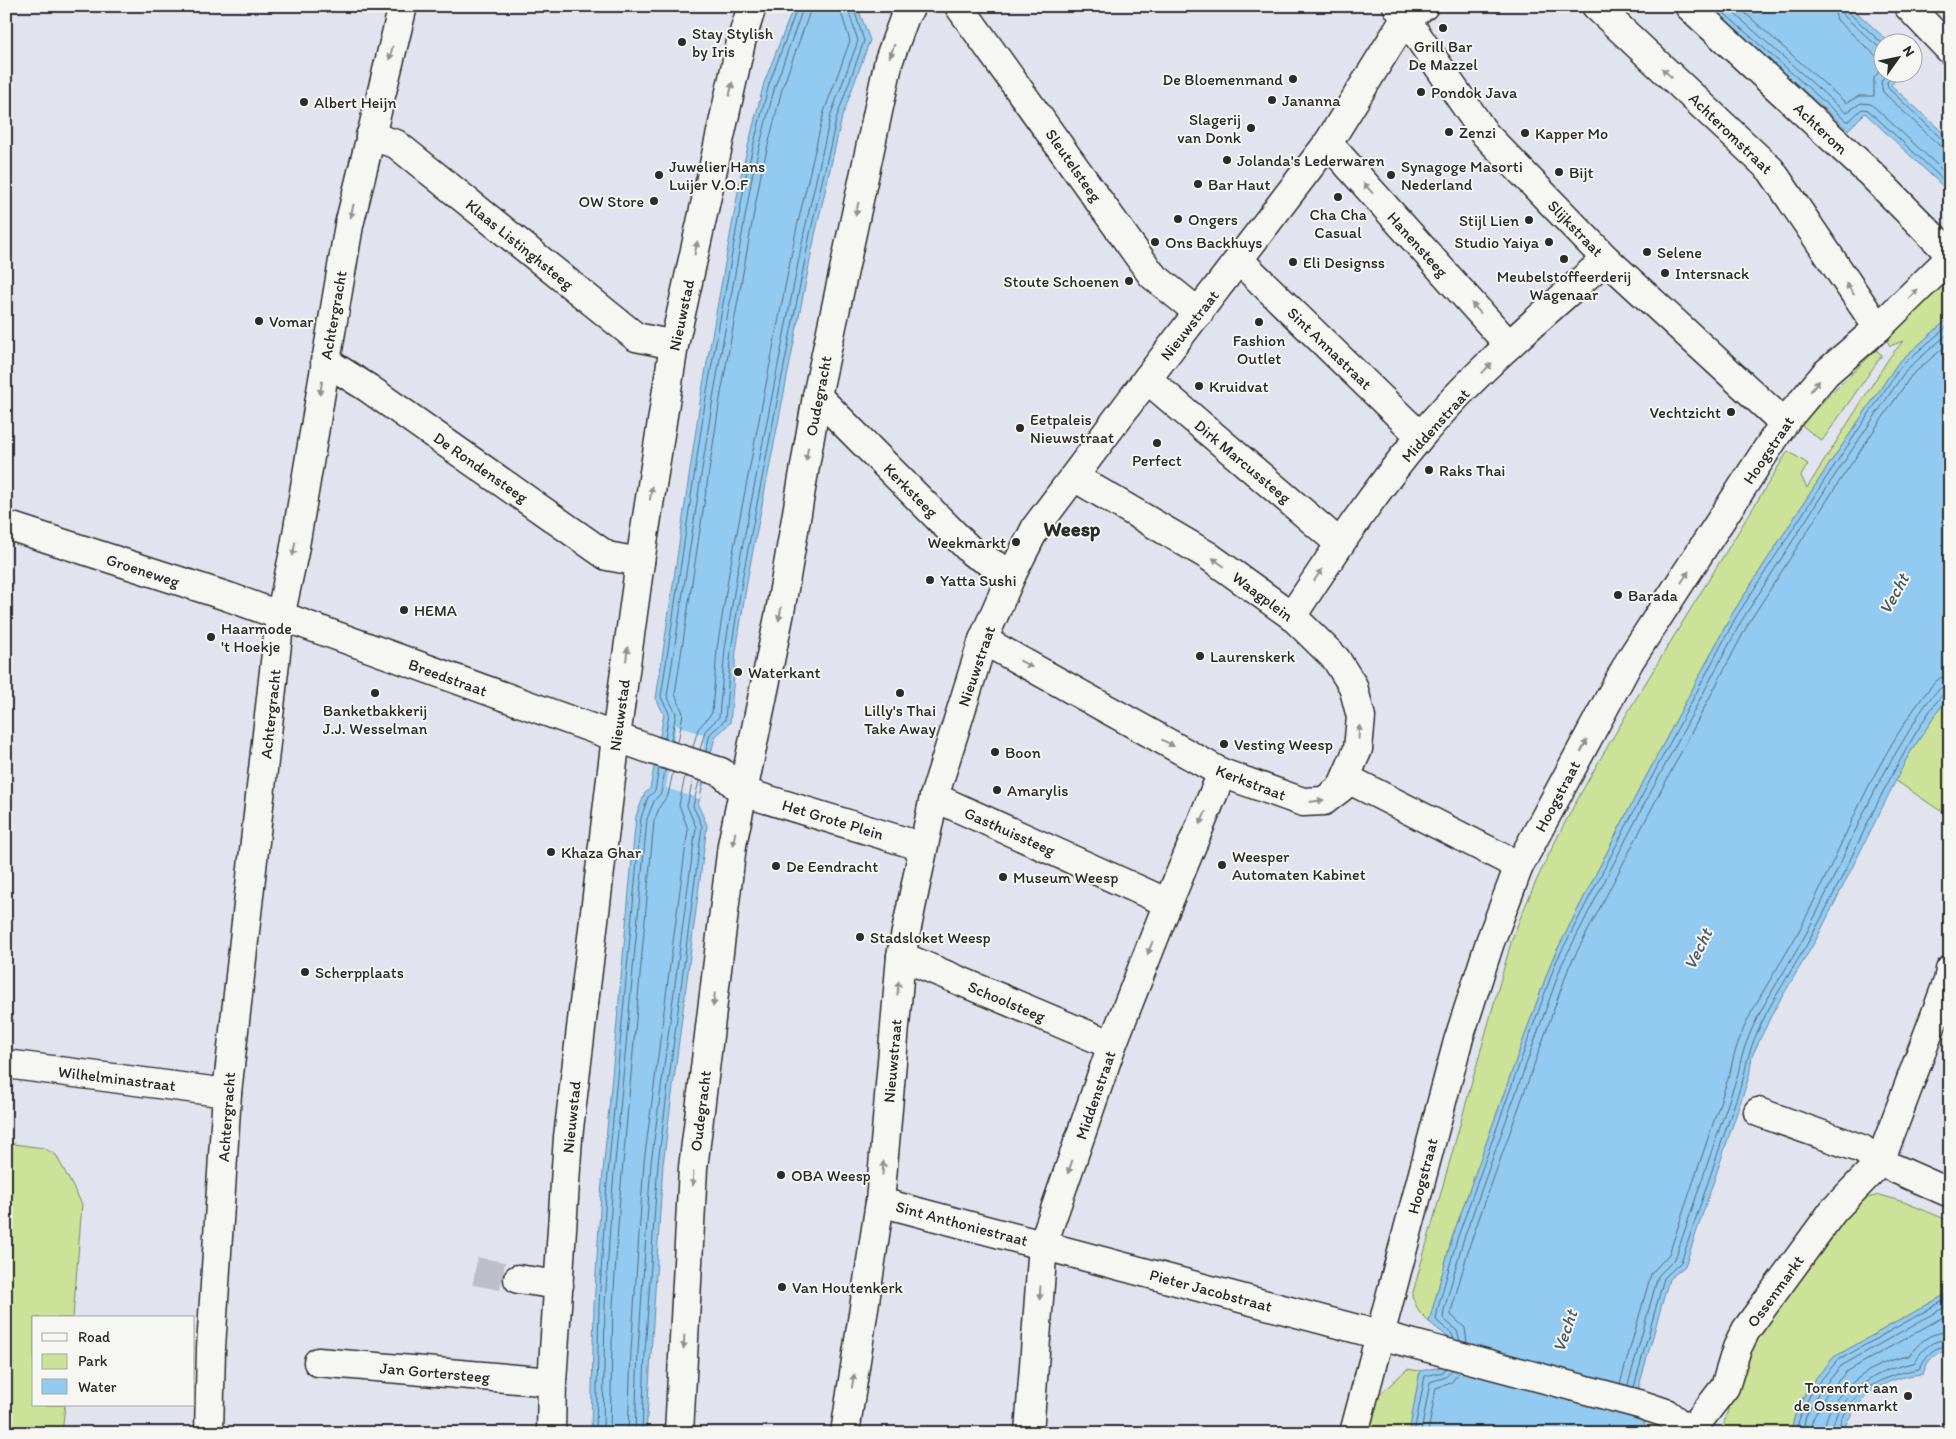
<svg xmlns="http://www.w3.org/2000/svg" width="1956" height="1439" font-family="Itim,sans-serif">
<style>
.green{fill:#cbe298;stroke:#7b8662}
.water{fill:#92caf1;stroke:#698aa2}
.pier{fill:#e1e3ef}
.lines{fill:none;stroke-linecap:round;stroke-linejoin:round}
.shore{stroke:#546b7a;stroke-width:1}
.minor-tunnel{stroke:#bdbec8;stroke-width:28;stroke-dasharray:28 14;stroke-linecap:butt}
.minor-casing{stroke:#2b2b2b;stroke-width:31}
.minor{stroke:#f6f6f2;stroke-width:28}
.oneway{fill:#90908e}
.poi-dot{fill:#2b2b2b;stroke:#f6f6f2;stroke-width:2}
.labels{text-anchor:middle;stroke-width:4;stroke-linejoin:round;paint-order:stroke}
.poi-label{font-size:16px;fill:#2b2b2b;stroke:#f6f6f2;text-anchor:start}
.street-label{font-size:16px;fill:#2b2b2b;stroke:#f6f6f2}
.water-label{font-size:18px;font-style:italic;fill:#4a5b66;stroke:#f6f6f2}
.district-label{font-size:21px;font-weight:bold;fill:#2b2b2b;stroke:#f6f6f2}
</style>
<rect width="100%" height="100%" fill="#e1e3ef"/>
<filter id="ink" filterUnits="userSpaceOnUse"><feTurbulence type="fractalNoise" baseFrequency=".02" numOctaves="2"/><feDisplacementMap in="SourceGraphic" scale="10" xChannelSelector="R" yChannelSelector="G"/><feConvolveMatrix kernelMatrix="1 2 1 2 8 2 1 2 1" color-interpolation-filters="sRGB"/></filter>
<g filter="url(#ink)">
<g class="green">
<path d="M1950,276v41l-52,46 -78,115 -88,136 -104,197 -76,149 -100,278 -23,84 -10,-10 -7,-16 100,-357c34,-89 77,-162 125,-242 50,-83 101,-164 151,-246l20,13 -7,12 6,12 82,-130 14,-17 -13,5 -4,-7z"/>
<path d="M1876,350l6,5 -60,86 -22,-17z"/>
<path d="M1950,693v121l-11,-4 -44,-30 13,-24z"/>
<path d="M6,1143l38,5 12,7 26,49 -9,114h-39v87h31l-3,28h-56z"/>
<path d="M1880,1195l24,7 46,19v71l-116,65 -25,29 -13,26 -6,21h-69l23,-77 98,-141 20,-16z"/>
<path d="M1407,1369l13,2 -11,62h-44l6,-30z"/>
</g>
<g class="water">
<path d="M794,6h63l13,34 -28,77 -27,118 -67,341 -12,75 -6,72 -15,14 -17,68 9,20 -44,339 -17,269h-55l3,-128 7,-111 35,-378 9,-23 5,-4 14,-75 -8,-15 45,-303 41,-226 22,-87z"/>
<path d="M1709,6h141l39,36h-5v30l18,1 -11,12 59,54v54l-85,-80 -17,17z"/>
<path d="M1950,317v376l-42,63 -91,182 -44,74 -21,44 -3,21 -64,189 -16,13 -28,100 -8,37 12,7 -1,10h-235l11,-62 21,-4 8,-29 -20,-16 23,-84 100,-278 76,-149 104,-197 88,-136 78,-115z"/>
<path d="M1950,1292v59c-16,0 -22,9 -27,23 -39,3 -66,22 -81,59h-52l6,-21 13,-26 25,-29z"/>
</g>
<path class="pier" d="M676,725l28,10 -4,64 -34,-11z"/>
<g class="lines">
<g class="shore">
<path d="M1716,6l130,115h3l13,-12 6,1 82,76"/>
<path d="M1726,6l120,107 15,-10 10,1 79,73"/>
<path d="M1737,6l109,97 13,-7h15v-18l10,-13"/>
<path d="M1833,6l4,14 39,36 8,5"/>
<path d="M1840,6l4,10 40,36"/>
<path d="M1847,6l1,6 36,33"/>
<path d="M1887,72l-6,10 2,10 57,54 10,3"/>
<path d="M1895,72l-8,10 1,6 56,53 6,2"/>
<path d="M665,738l4,-25 -8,-16 45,-300 41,-226 22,-87 29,-78"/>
<path d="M671,740l5,-27 -9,-17 46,-298 40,-226 22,-86 29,-80"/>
<path d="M678,743l5,-30 -8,-19 45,-295 41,-225 21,-85 30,-83"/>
<path d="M693,747l5,-18 14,-16 5,-64 12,-76 67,-342 28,-119 26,-71 -11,-35"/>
<path d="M700,750l5,-19 14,-14 6,-68 12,-75 67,-341 27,-119 27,-73 -11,-35"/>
<path d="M706,751l4,-17 15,-14 6,-70 12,-75 67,-341 27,-118 27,-75 -11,-35"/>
<path d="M1454,1339l-2,-5 -16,-14 2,-12 19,-69 99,-277 77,-149 103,-196 88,-136 77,-115 49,-42"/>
<path d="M1460,1341l-3,-10 -14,-13 1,-8 19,-69 99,-277 76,-148 104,-196 87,-136 77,-114 44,-38"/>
<path d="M1467,1343l-2,-15 -14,-13v-3l19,-68 99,-277 179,-343 87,-136 76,-112 39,-34"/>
<path d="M1620,1384l31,-110 18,-20 61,-181c9,-54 46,-98 71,-146 42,-81 74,-172 132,-243l7,-6 10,-2"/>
<path d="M1628,1385l30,-109 17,-17 63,-185c8,-52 45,-96 69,-142 33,-63 58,-131 96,-191 9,-14 30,-56 47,-57"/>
<path d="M1634,1387l30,-109 17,-16 63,-186c8,-51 43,-95 67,-139 27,-48 48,-98 73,-147 9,-16 51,-98 66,-100"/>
<path d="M596,1433l3,-128 7,-110 35,-377 7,-21 7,-6 4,-23"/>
<path d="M603,1433l2,-128 7,-110 35,-376 7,-18 7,-8 4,-23"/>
<path d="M610,1433l3,-127 7,-110 34,-375 6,-15 8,-11 5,-23"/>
<path d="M628,1433l3,-82 13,-189 44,-333 -9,-24 6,-29"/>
<path d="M635,1433l3,-82 13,-188 45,-336 -9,-21 6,-27"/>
<path d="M642,1433l3,-81 13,-189 44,-337 -9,-20 6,-25"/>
<path d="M1414,1433l11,-57 18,-4 3,-4"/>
<path d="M1421,1433l9,-51 16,-5 6,-7"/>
<path d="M1428,1433l8,-45 15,-5 8,-11"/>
<path d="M1795,1433l6,-19 12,-25 24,-28 113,-64"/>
<path d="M1802,1433l4,-17 13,-24 22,-26 109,-62"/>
<path d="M1809,1433l4,-14 12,-23 21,-24 104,-59"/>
<path d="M1824,1433c1,-40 50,-72 85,-77 11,-15 21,-24 41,-24"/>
<path d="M1832,1433c2,-39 48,-65 82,-70 9,-15 17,-23 36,-24"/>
<path d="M1838,1433c4,-39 47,-59 81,-64 8,-14 13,-23 31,-23"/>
</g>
<path class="minor-tunnel" d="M475,1271l43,8"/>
<g class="minor-casing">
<g id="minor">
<path d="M959,6l193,269 47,38"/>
<path d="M1397,6l88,128 121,125 178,164"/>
<path d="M1596,6l175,164 107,158"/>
<path d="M1689,6l182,168 79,80"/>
<path d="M1908,6l42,44"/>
<path d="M370,136l26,8 240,193 38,8"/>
<path d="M1328,143l181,202"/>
<path d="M1239,260l181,176"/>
<path d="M325,361l43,27 239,168 33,6"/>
<path d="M1147,379l192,164"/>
<path d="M817,396l156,157 39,21"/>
<path d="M6,525l223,72 423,153 69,22 22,20 180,55"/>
<path d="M1292,616c40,-61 81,-123 128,-179 54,-65 123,-122 186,-178"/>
<path d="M983,640l239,133 81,29 21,-1 17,-13 17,-39 3,-32 -8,-31 -17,-27 -44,-43 -85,-61 -133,-78"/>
<path d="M1346,778l173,88"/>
<path d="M934,797l234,106"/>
<path d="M901,956l211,89"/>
<path d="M6,1064l221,29"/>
<path d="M1758,1112l104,37 18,13 70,31"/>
<path d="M880,1202l759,202 27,9 25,20"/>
<path d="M518,1279l41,6"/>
<path d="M318,1362l234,20"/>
<path d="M1690,1432l35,-45 12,-39 9,-18 87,-119 47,-49 68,-181 2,-11"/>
<path d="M209,1433l2,-85 16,-255 53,-476 14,-65 55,-327 54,-219"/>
<path d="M551,1433l1,-51 16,-245 48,-400 24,-175 34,-217 67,-303 11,-36"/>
<path d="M679,1433l14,-265 39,-323 48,-233 37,-216 72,-336 16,-44 6,-10"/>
<path d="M845,1433l35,-231 21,-246 33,-159 49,-157 29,-66 24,-47 111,-148 181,-236 77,-124 19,-13"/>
<path d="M1029,1433l14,-189 69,-199 56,-142 54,-130"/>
<path d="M1354,1433l104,-392 32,-99 29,-76 111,-206 154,-237 42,-50 52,-45 72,-70"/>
</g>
</g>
<use href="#minor" class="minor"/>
</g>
<defs><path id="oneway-solid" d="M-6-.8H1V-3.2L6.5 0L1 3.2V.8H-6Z" transform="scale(1.25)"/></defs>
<g class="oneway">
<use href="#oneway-solid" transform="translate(892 51) rotate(110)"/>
<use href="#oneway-solid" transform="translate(391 53) rotate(104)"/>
<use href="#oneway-solid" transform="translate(1667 73) rotate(-137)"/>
<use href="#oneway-solid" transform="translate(731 89) rotate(-78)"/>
<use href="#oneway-solid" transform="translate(1368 188) rotate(-132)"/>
<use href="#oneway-solid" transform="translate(857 209) rotate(102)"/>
<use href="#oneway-solid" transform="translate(352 211) rotate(103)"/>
<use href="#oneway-solid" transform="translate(696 248) rotate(-78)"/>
<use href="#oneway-solid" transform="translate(1850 289) rotate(-125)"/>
<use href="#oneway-solid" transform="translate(1913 294) rotate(-45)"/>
<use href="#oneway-solid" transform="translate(1476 308) rotate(-132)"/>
<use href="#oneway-solid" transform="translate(1487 368) rotate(-46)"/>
<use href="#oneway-solid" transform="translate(1815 386) rotate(-50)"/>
<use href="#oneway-solid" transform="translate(321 388) rotate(99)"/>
<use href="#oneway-solid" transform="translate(807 454) rotate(100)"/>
<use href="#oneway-solid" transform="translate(651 493) rotate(-81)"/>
<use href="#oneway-solid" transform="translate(294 549) rotate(100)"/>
<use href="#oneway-solid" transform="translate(1218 562) rotate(-144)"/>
<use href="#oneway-solid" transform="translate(1318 575) rotate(-57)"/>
<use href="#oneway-solid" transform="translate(1685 577) rotate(-57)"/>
<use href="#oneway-solid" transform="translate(780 614) rotate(101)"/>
<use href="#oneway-solid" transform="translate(627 654) rotate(-82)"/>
<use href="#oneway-solid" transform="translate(1026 664) rotate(29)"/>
<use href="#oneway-solid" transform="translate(1359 732) rotate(-86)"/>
<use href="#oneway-solid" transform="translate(1168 743) rotate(29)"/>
<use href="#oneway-solid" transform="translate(1584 746) rotate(-62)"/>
<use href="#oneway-solid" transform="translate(1317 801) rotate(-8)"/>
<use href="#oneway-solid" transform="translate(1203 818) rotate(113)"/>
<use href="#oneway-solid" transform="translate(734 839) rotate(101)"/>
<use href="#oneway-solid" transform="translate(1150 948) rotate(111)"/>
<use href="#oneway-solid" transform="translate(898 988) rotate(-85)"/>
<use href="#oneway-solid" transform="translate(714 1000) rotate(97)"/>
<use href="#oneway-solid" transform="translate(1070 1167) rotate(109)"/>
<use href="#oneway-solid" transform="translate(883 1168) rotate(-85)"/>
<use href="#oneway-solid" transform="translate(693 1179) rotate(93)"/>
<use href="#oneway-solid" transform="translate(1040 1293) rotate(94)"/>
<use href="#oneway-solid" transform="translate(684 1342) rotate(93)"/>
<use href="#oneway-solid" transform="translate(853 1381) rotate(-81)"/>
</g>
</g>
<g class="poi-dot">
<circle cx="1443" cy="28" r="5"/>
<circle cx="682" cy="42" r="5"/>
<circle cx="1293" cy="79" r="5"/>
<circle cx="1421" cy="92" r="5"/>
<circle cx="1272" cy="100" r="5"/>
<circle cx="304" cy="102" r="5"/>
<circle cx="1251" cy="128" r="5"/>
<circle cx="1449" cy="132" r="5"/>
<circle cx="1525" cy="133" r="5"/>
<circle cx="1227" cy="160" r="5"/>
<circle cx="1559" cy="172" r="5"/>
<circle cx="659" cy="175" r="5"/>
<circle cx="1391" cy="175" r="5"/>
<circle cx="1198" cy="184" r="5"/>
<circle cx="1338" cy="197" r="5"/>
<circle cx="654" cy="201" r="5"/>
<circle cx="1178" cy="219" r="5"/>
<circle cx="1529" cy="220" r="5"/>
<circle cx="1155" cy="242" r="5"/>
<circle cx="1549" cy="242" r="5"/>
<circle cx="1647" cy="252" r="5"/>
<circle cx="1564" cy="259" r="5"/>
<circle cx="1293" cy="262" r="5"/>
<circle cx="1665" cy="273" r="5"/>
<circle cx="1129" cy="281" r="5"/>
<circle cx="259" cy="321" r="5"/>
<circle cx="1259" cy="322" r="5"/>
<circle cx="1199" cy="386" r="5"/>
<circle cx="1731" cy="412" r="5"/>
<circle cx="1020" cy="428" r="5"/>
<circle cx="1157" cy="443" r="5"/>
<circle cx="1429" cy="470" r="5"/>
<circle cx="1016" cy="542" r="5"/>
<circle cx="930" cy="580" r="5"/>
<circle cx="1618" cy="595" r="5"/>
<circle cx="404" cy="610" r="5"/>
<circle cx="211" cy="637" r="5"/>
<circle cx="1200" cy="656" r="5"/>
<circle cx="738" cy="672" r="5"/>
<circle cx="375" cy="693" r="5"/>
<circle cx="900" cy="693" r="5"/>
<circle cx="1224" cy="744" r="5"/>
<circle cx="995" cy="752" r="5"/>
<circle cx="997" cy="790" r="5"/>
<circle cx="551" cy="852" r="5"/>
<circle cx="1222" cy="865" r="5"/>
<circle cx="776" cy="866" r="5"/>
<circle cx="1003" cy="877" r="5"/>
<circle cx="860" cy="937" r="5"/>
<circle cx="305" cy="972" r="5"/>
<circle cx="781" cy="1175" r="5"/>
<circle cx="782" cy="1287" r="5"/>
<circle cx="1908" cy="1396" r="5"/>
</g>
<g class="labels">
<g class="poi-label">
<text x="692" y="39">Stay Stylish<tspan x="692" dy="18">by Iris</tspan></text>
<text x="1443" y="52" text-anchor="middle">Grill Bar<tspan x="1443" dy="18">De Mazzel</tspan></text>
<text x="1283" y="85" text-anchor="end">De Bloemenmand</text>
<text x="1431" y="98">Pondok Java</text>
<text x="1282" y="106">Jananna</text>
<text x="314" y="108">Albert Heijn</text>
<text x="1241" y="125" text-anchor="end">Slagerij<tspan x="1241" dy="18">van Donk</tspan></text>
<text x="1459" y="138">Zenzi</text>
<text x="1535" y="139">Kapper Mo</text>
<text x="1237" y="166">Jolanda's Lederwaren</text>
<text x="669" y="172">Juwelier Hans<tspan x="669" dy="18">Luijer V.O.F</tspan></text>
<text x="1401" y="172">Synagoge Masorti<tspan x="1401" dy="18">Nederland</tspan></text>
<text x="1569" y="178">Bijt</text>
<text x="1208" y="190">Bar Haut</text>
<text x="644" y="207" text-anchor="end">OW Store</text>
<text x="1338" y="220" text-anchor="middle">Cha Cha<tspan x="1338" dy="18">Casual</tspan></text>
<text x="1188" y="225">Ongers</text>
<text x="1519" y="226" text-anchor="end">Stijl Lien</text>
<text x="1165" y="248">Ons Backhuys</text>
<text x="1539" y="248" text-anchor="end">Studio Yaiya</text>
<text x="1657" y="258">Selene</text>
<text x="1303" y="268">Eli Designss</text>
<text x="1675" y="279">Intersnack</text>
<text x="1564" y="282" text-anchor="middle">Meubelstoffeerderij<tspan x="1564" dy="18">Wagenaar</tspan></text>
<text x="1119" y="287" text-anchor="end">Stoute Schoenen</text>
<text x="269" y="327">Vomar</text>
<text x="1259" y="346" text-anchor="middle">Fashion<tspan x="1259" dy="18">Outlet</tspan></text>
<text x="1209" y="392">Kruidvat</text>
<text x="1721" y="418" text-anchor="end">Vechtzicht</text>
<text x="1030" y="425">Eetpaleis<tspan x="1030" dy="18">Nieuwstraat</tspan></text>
<text x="1157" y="466" text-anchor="middle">Perfect</text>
<text x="1439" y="476">Raks Thai</text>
<text x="1006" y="548" text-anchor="end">Weekmarkt</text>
<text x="940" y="586">Yatta Sushi</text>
<text x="1628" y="601">Barada</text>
<text x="414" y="616">HEMA</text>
<text x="221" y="634">Haarmode<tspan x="221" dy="18">'t Hoekje</tspan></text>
<text x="1210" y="662">Laurenskerk</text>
<text x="748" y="678">Waterkant</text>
<text x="375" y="716" text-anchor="middle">Banketbakkerij<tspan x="375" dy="18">J.J. Wesselman</tspan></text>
<text x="900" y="716" text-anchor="middle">Lilly's Thai<tspan x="900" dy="18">Take Away</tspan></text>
<text x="1234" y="750">Vesting Weesp</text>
<text x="1005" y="758">Boon</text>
<text x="1007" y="796">Amarylis</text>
<text x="561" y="858">Khaza Ghar</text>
<text x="1232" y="862">Weesper<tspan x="1232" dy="18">Automaten Kabinet</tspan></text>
<text x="786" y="872">De Eendracht</text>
<text x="1013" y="883">Museum Weesp</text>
<text x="870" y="943">Stadsloket Weesp</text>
<text x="315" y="978">Scherpplaats</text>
<text x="791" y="1181">OBA Weesp</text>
<text x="792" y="1293">Van Houtenkerk</text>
<text x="1898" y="1393" text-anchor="end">Torenfort aan<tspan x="1898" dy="18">de Ossenmarkt</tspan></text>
</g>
<g class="street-label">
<text transform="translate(1821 128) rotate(43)" y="6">Achterom</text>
<text transform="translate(1731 133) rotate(44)" y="6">Achteromstraat</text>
<text transform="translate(1074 165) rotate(55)" y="6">Sleutelsteeg</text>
<text transform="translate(1576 228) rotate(46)" y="6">Slijkstraat</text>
<text transform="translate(520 244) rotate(39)" y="6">Klaas Listinghsteeg</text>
<text transform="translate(1418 244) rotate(48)" y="6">Hanensteeg</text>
<text transform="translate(333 315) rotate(-80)" y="6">Achtergracht</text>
<text transform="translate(681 315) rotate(-78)" y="6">Nieuwstad</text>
<text transform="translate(1189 325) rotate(-52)" y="6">Nieuwstraat</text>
<text transform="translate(1330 348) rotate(44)" y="6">Sint Annastraat</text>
<text transform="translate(818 396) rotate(-79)" y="6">Oudegracht</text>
<text transform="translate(1435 425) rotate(-48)" y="6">Middenstraat</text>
<text transform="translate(1768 450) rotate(-56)" y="6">Hoogstraat</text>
<text transform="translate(1243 461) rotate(40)" y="6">Dirk Marcussteeg</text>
<text transform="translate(481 467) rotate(35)" y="6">De Rondensteeg</text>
<text transform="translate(911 490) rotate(45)" y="6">Kerksteeg</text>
<text transform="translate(143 570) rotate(18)" y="6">Groeneweg</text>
<text transform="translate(1263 596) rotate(37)" y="6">Waagplein</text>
<text transform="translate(976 666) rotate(-71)" y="6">Nieuwstraat</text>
<text transform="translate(448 677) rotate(20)" y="6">Breedstraat</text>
<text transform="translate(270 714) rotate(-84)" y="6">Achtergracht</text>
<text transform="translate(619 715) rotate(-82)" y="6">Nieuwstad</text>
<text transform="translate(1251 782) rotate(21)" y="6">Kerkstraat</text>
<text transform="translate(1557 796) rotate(-62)" y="6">Hoogstraat</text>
<text transform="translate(833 819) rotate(17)" y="6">Het Grote Plein</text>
<text transform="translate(1010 831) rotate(24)" y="6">Gasthuissteeg</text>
<text transform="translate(1007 1001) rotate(23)" y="6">Schoolsteeg</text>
<text transform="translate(892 1061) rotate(-85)" y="6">Nieuwstraat</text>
<text transform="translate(117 1078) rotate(7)" y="6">Wilhelminastraat</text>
<text transform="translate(1095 1095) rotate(-71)" y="6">Middenstraat</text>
<text transform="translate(700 1111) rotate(-83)" y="6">Oudegracht</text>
<text transform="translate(226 1117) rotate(-86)" y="6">Achtergracht</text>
<text transform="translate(571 1117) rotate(-84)" y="6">Nieuwstad</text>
<text transform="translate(1422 1176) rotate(-75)" y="6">Hoogstraat</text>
<text transform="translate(962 1223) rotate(15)" y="6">Sint Anthoniestraat</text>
<text transform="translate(1211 1290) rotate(15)" y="6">Pieter Jacobstraat</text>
<text transform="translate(1775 1291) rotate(-54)" y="6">Ossenmarkt</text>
<text transform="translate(435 1372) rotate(5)" y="6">Jan Gortersteeg</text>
</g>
<g class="water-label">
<text transform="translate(1894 594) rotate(-61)" y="6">Vecht</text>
<text transform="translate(1698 949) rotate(-64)" y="6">Vecht</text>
<text transform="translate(1565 1331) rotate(-71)" y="6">Vecht</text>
</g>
<g class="district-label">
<text x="1072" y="536">Weesp</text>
</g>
</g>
<rect width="1956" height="1439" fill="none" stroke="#f6f6f2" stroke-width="25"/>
<rect x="12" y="12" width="1931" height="1414" fill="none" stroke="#2b2b2b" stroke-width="2" filter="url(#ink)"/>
<rect x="32" y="1316" width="162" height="90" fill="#f6f6f2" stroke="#a5a5a2"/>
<rect x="42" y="1333" width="25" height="8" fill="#f6f6f2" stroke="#a5a5a2"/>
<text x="78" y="1342" font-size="15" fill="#2b2b2b">Road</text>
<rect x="42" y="1354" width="25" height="15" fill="#cbe298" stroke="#a5a5a2"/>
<text x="78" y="1366" font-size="15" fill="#2b2b2b">Park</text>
<rect x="42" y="1379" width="25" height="15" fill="#92caf1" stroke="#a5a5a2"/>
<text x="78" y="1392" font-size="15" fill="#2b2b2b">Water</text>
<g transform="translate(1898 58) rotate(57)"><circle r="24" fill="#f6f6f2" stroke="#a5a5a2"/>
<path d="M0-4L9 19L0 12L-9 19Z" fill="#2b2b2b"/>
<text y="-8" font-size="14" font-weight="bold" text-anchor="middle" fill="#2b2b2b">N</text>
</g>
</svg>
